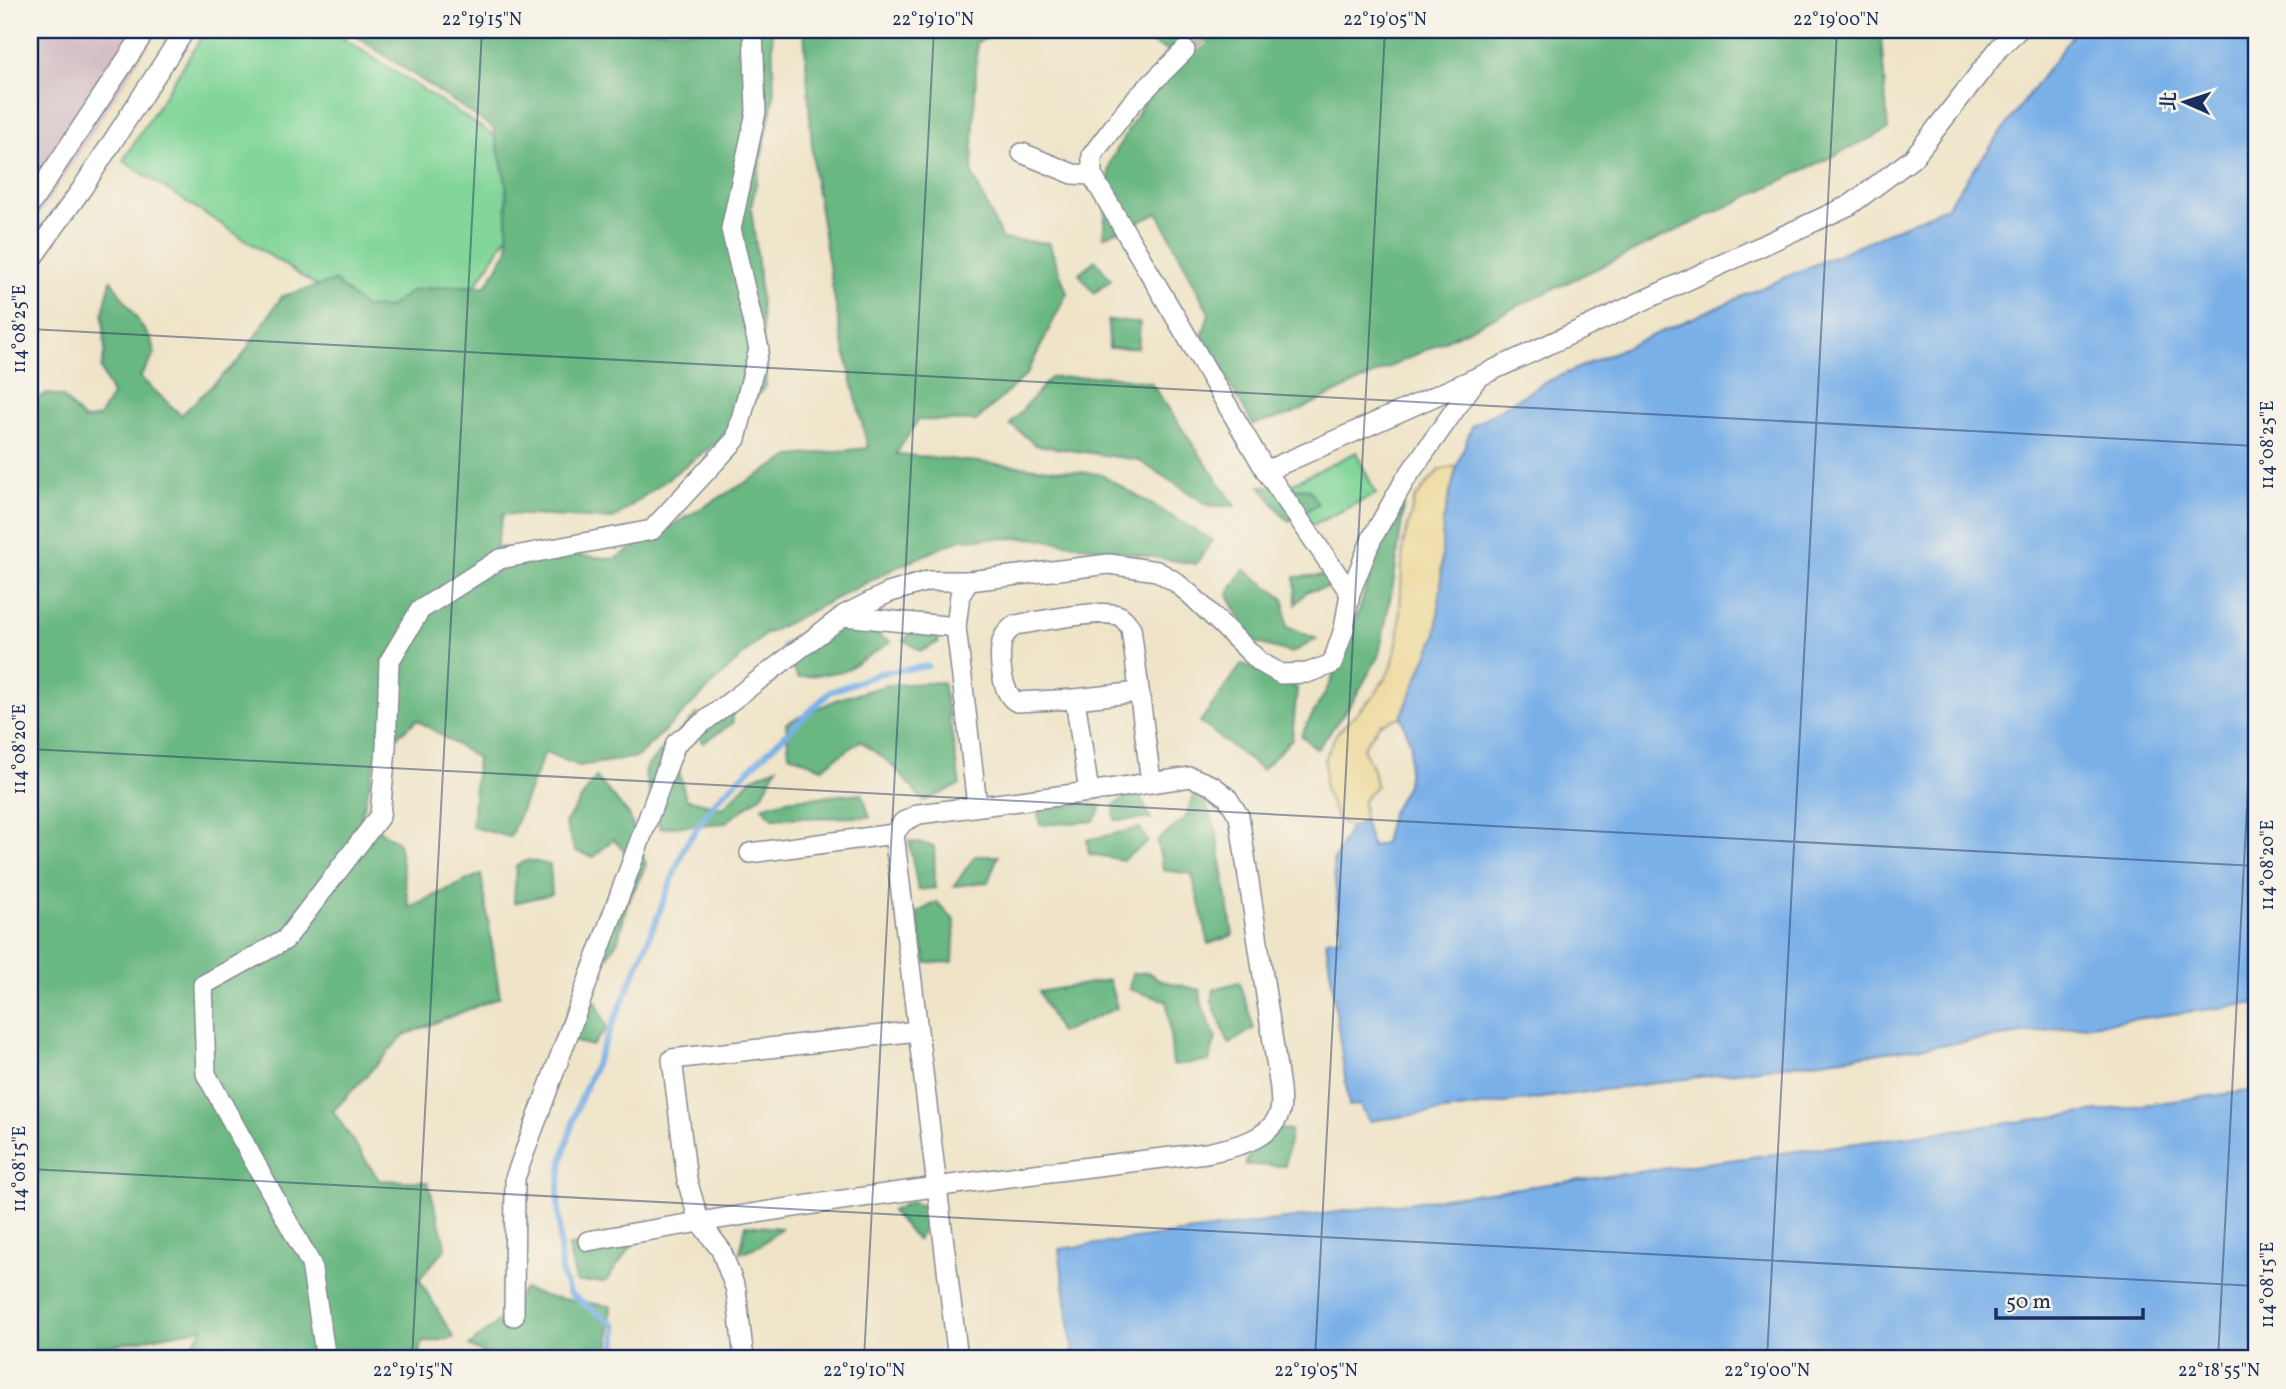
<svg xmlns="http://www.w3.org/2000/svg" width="2286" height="1389" font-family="Vollkorn,'Noto Serif TC',serif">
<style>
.industrial{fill:#d2bec4}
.green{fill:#82d699;stroke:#4e827c;stroke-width:2}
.forest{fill:#69b781;stroke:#427370;stroke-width:2}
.sand{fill:#eeda9e;stroke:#84847e;stroke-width:2}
.water{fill:#7ab0e8;stroke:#4a70a3;stroke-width:2}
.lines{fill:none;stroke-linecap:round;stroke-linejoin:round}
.stream{stroke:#7ab0e8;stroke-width:6}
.minor-tunnel{stroke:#c5c0b2;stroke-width:19;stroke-dasharray:19 10;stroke-linecap:butt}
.minor-casing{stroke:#858a92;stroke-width:22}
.minor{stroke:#fff;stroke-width:19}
.ticks{fill:none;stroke:#1b2f5e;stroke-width:2;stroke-opacity:0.45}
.neatline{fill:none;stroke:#1b2f5e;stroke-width:2.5}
.ticks-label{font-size:18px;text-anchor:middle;fill:#1b2f5e}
</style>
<rect width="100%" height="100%" fill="#f7f3e8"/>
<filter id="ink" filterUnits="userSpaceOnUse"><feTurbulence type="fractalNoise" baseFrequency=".0143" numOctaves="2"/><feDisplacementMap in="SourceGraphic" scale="14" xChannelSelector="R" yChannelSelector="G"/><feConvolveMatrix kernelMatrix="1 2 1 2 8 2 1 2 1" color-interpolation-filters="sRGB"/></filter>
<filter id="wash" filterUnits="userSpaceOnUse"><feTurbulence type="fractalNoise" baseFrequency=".00686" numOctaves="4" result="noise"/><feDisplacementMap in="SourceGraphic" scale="28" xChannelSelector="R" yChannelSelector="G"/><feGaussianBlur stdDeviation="1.57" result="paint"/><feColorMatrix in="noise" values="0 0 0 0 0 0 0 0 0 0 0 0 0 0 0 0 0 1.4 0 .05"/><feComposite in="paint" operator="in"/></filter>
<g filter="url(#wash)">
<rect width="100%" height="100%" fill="#efe4c7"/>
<path class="industrial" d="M30,30h128l-118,184 -10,10z"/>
<g class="green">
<path d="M206,30h124l219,141 -120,187 -306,-197z"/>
<path d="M1356,452l20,42 -65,32 -20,-42z"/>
</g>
<g class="forest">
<path d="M347,30h425l2,66 -23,112 7,53 8,125 -46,54 -107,79 -110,-5 -7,33 118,12 177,-103 77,-8 -28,-117 -26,-156 -10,-145h203l-30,12 -5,131 30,66 47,4 18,50 -40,81 -51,47 -58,-1 -22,34 204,20 112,66 -16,24 -163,-26 -72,1 -64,28 -133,68 -127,122 -58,9 -34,-14 -35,85 -38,-10 5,-69 -60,-38 -40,33 -16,66 37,23 11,65 72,-33 19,123 -96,38 -71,76 46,69 49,2 18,66 -27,31 35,59 -32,5 -3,16h-237l21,-31 -105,20 -9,11h-59v-957l17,-9 16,4 21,23 15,-3 13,-22 -11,-26 4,-19 -2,-37 8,-33 40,60 4,14 -15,23 41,38 59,-56 42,-63 53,-15 29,26 24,1 25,-18 39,-4h34l22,-37 -2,-67 -13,-54z"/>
<path d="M1125,30h774l-18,5 7,95 -599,285 -36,9 -51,-87 7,-24 -51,-100 -55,24 7,-75 62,-109z"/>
<path d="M1095,260l16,20 -17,13 -15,-19z"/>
<path d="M1108,320l32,3 -2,25h-29z"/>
<path d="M1109,376l42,7 84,123h-25l-72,-46 -102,-15 -26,-21 40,-46z"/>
<path d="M1260,486l49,3 9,15 -28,17 -6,-4z"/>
<path d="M1404,505l-10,74 -15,76 -26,46 -36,48 -16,-14 29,-51 30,-76 18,-63z"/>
<path d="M1244,569l40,30 3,28 30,12 -25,14 -42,-12 -22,-47z"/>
<path d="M1325,575l7,12 -25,4 -11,13 -1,-27z"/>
<path d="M927,617l12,25 -18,9 -17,-11z"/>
<path d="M824,619l40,9 27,14 -47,29 -46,7 -17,-32z"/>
<path d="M1242,664l55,24 -5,51 -30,31 -62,-48z"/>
<path d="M943,682l17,103 -36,16 -34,-38 -30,-22 -38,27 -33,-14 -3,-31 52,-24 50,-14z"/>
<path d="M731,708l2,15 -30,20 -5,-8z"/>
<path d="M698,713l-20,55 8,31 37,9 28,-29 26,-12 -15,28 -37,28 -65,5 -16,-56 4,-7z"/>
<path d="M596,777l33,38 17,50 -19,39 -9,36 -11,18 -21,-1 27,-59 15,-43 -15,-16 -19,18 -19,-6 -10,-28z"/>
<path d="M1198,785l18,45 17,105 -24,9 -17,-70 -29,-4 -6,-29 28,-22z"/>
<path d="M1137,790l14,29 -36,1 -1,-15z"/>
<path d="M862,793l8,24 -97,1 -11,-11 23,-7z"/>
<path d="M1082,804l20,2 -8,15 -54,4 -2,-15z"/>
<path d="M1140,828l8,14 -25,18 -34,-6 -2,-14z"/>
<path d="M909,841l25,5 1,42 -17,2z"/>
<path d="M975,856h23l-10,26 -34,4z"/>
<path d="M528,860l22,5 2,29 -38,9 2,-37z"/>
<path d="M937,902l18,19 -2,41 -27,1 -10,-50z"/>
<path d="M1148,972l11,8 41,10 2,16 14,32 -7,23 -36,4 -6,-64 -38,-12 3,-15z"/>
<path d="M1109,980l8,28 -57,25 -21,-41z"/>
<path d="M1239,982l15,46 -25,16 -17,-42 2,-13z"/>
<path d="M596,1001l11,27 -15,18 -32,-8 11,-36z"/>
<path d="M1262,1128l29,2 -6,36 -40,-1z"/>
<path d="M910,1202l14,4 2,20 -9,14 -26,-29z"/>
<path d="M746,1225l35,3 -20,17 -21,8z"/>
<path d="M634,1243l-29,39h-29l-8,-36z"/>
<path d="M524,1289l24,8 63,9 -2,53h-114l-26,-13 31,-26z"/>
</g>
<path class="sand" d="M1457,466l-14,56 -2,65 -5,48 -35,82 -21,7 -17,24 10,21 3,17 -13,15 1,19 -14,8 -13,-10 -12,-28v-31l11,-25 39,-39 17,-29 7,-33 4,-88 12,-47 24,-28z"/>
<g class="water">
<path d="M2079,30h177v973l-887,118 -9,-16 -11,1 -23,-166 15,-2 -8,-76 17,-34 14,-8 8,27 12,-4 7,-29 16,-29 4,-41 -10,-27 35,-82 5,-48 2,-65 14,-56 15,-40 72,-43 402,-176 129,-175z"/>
<path d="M2256,1090v269h-1182l-15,-110z"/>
</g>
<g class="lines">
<path class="stream" d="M615,1359l1,-33 -47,-33 -8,-22 -3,-78 4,-32 15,-53 69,-162 39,-100 31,-45 114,-109 51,-19 47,-7"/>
</g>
</g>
<g filter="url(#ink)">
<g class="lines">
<path class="minor-tunnel" d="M1185,50l20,-20"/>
<g class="minor-casing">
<g id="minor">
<path d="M1185,50l-54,54 -39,51v20l174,296"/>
<path d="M1022,153l51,21 19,1"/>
<path d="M30,205l116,-175"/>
<path d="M30,261l51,-71 104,-160"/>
<path d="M1350,593l-84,-122 212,-94 372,-172 63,-47 87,-111 18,-17"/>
<path d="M844,615l44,-22 40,-12h41"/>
<path d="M956,627l21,178"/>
<path d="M1075,699l64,-7"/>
<path d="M1089,792l-14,-93 -58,3c-15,-6 -19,-44 -15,-60 2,-8 7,-12 13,-17 23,-3 86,-17 105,-9 5,3 7,7 11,12l20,154"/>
<path d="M750,853l144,-19"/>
<path d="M588,1241c205,-37 412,-64 618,-88 26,-5 66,-13 74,-42 2,-7 0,-16 0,-23l-41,-272 -12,-19 -14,-11 -22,-9 -102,15 -170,22 -16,8 -9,12c20,175 42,350 64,525"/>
<path d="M514,1316l1,-138 161,-435 167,-127 113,11 4,-32 9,-14 140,-17 48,7 17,10 17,14 69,67 21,12 26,-1 25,-9 12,-35 6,-36 22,-55 33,-58 73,-103"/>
<path d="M326,1359l-15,-95 -105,-190 -3,-89 82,-45 95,-124 6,-67 3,-87 31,-52 80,-51 152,-29 84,-91 23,-90 -28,-120 25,-117 -3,-82"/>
<path d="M744,1359l-8,-69 -15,-40 -22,-29 -12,-41 -15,-121 245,-28"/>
</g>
</g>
<use href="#minor" class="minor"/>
</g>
</g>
<path class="ticks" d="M30,48l1,-18M30,329l2226,117M30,749l2226,117M30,1169l2226,117M412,1359l70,-1329M864,1359l70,-1329M1315,1359l70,-1329M1767,1359l70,-1329M2218,1359l38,-724"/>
<rect width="2286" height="1389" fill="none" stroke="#f7f3e8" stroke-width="77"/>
<g transform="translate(2185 102) rotate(273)" stroke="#f7f3e8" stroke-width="5" paint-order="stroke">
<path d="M0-5L12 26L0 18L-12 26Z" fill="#1b2f5e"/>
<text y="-10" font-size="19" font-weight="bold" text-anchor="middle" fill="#1b2f5e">北</text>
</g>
<path d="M1996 1308v10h147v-10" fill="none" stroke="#1b2f5e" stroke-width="3.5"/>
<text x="2006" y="1308" font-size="21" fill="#1b2f5e" stroke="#f7f3e8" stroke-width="5" paint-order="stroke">50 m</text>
<rect x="38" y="38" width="2210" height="1312" class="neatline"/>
<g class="ticks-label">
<text x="482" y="25">22°19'15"N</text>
<text x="933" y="25">22°19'10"N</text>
<text x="1385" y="25">22°19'05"N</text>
<text x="1836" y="25">22°19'00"N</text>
<text transform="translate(19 329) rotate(-90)" y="6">114°08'25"E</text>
<text transform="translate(2267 445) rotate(-90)" y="6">114°08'25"E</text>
<text transform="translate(19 749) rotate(-90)" y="6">114°08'20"E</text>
<text transform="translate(2267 865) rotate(-90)" y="6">114°08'20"E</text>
<text transform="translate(19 1169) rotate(-90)" y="6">114°08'15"E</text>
<text transform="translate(2267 1285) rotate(-90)" y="6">114°08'15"E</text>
<text x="413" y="1376">22°19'15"N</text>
<text x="864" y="1376">22°19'10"N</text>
<text x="1316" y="1376">22°19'05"N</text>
<text x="1767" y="1376">22°19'00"N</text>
<text x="2219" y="1376">22°18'55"N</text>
</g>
</svg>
